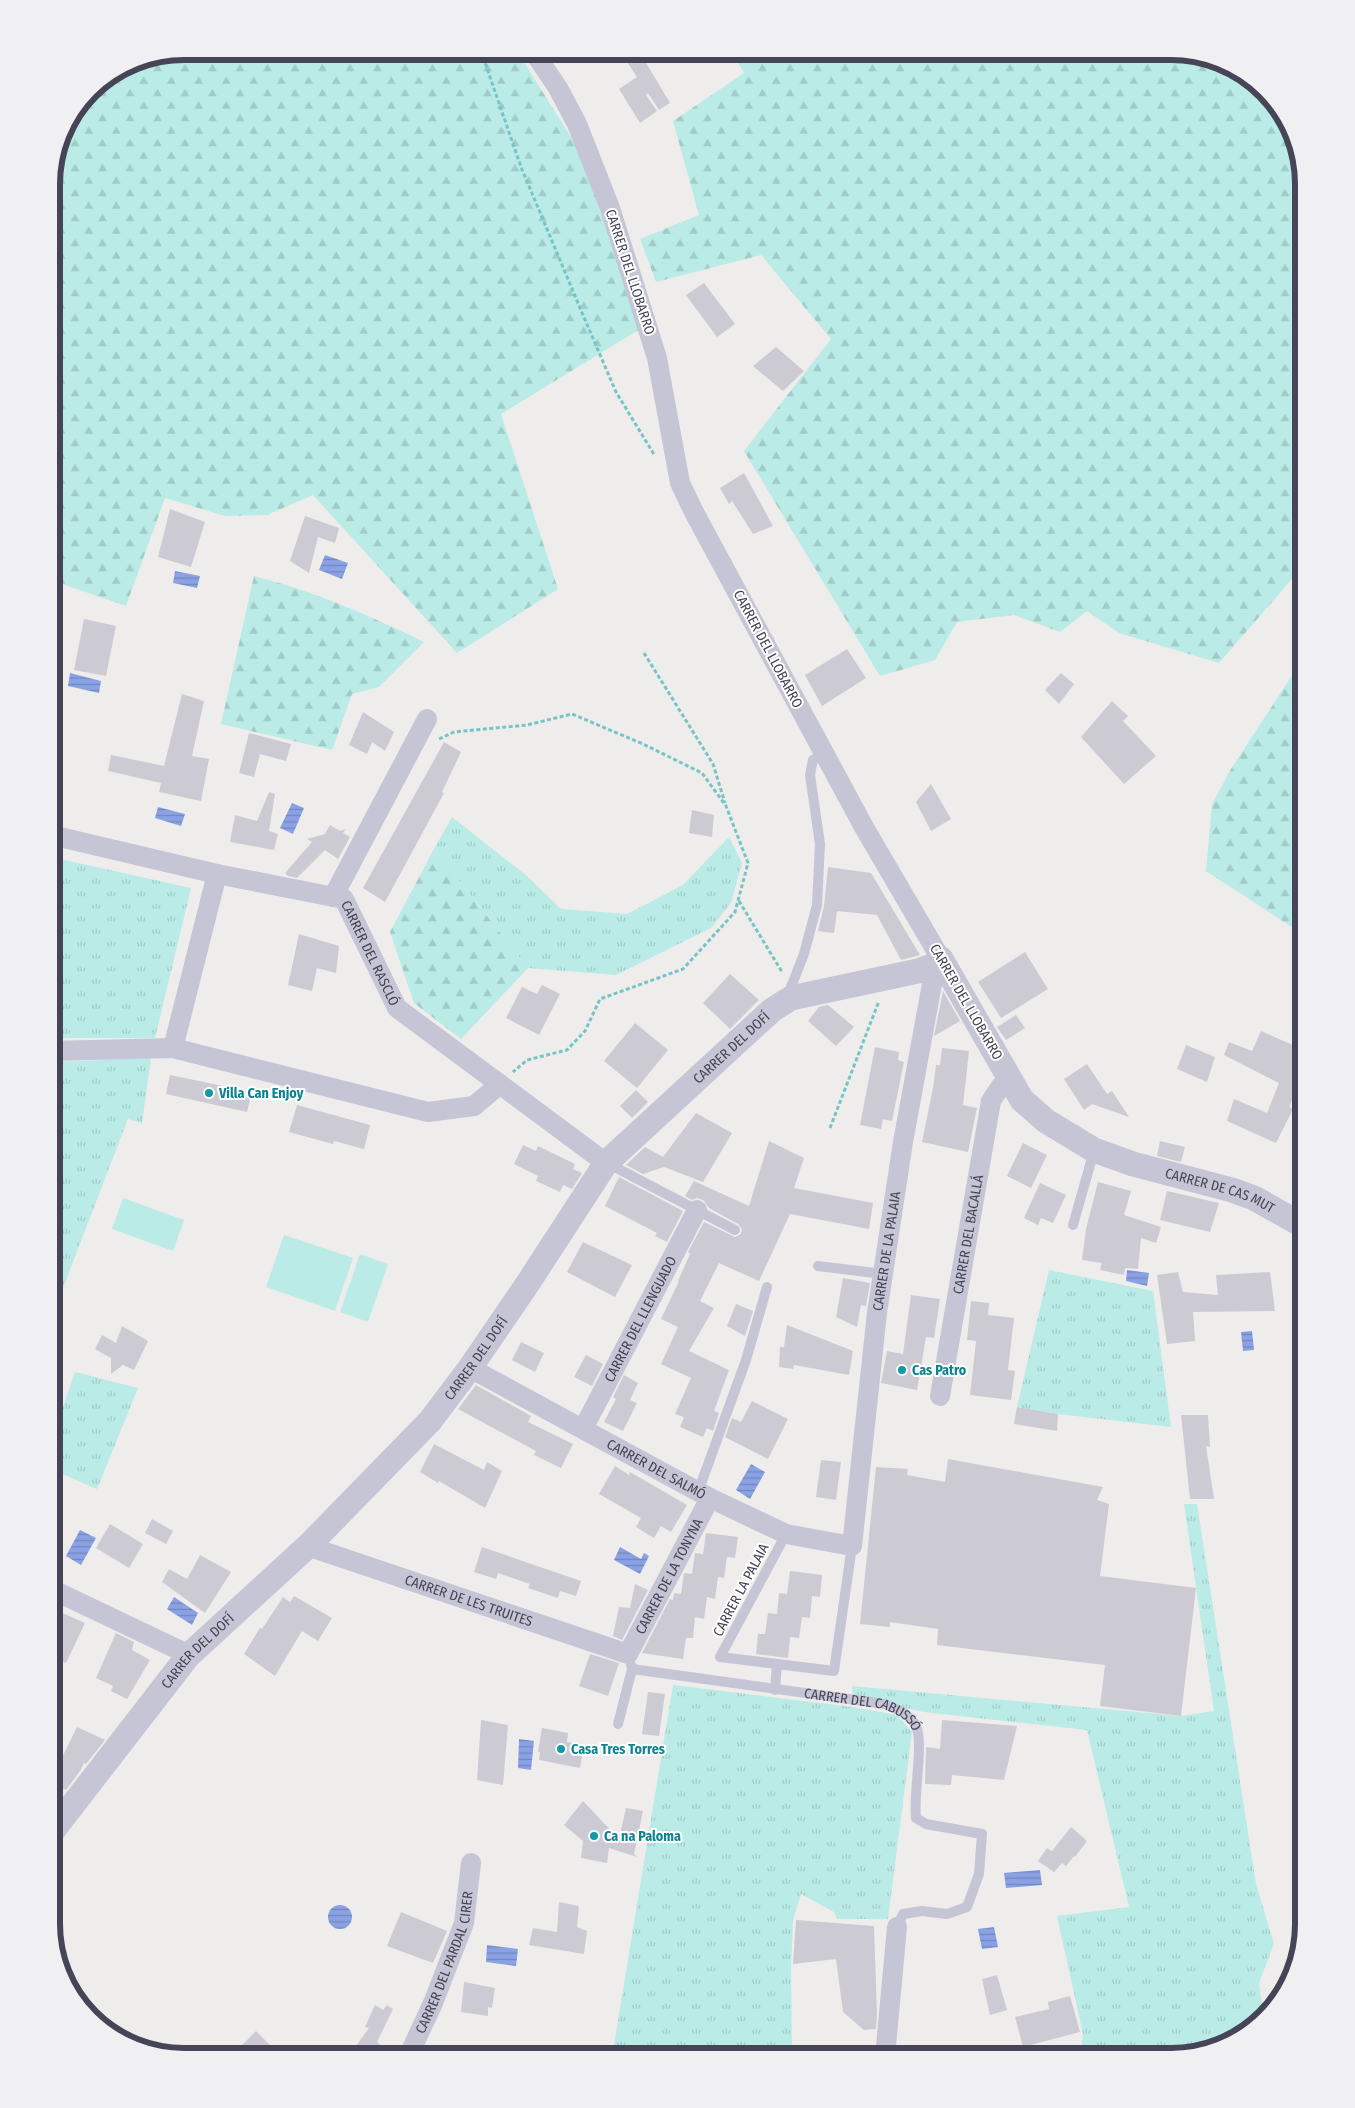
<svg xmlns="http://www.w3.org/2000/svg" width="1355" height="2108" font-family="'Fira Sans Condensed',sans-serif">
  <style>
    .grass { fill: url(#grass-tufts) }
    .forest { fill: url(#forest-firs) }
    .garden { fill: #baebe6 }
    .water { fill: url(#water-rules) }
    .building { fill: #cccbd3 }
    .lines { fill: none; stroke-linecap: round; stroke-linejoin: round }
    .path { stroke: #75c4c6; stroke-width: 3; stroke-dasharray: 4 2.5; stroke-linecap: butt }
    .service { stroke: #c5c5d5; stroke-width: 10 }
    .minor { stroke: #c5c5d5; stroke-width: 20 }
    .tertiary { stroke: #c5c5d5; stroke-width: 25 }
    .culture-dot { fill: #0f9aa8; stroke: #fff; stroke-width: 2 }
    .labels { text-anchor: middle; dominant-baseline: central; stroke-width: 4; stroke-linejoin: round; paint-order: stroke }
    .street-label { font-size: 14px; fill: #454557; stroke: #fff }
    .culture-label { font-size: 14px; font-weight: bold; fill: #0d838f; stroke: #fff; text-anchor: start }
    .rim { fill: none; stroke: #454557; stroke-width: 6 }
  </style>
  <defs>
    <pattern id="grass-tufts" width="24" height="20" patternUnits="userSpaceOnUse" patternTransform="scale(1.25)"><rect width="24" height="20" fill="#baebe6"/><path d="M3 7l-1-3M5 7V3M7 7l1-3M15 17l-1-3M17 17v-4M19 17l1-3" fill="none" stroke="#a1cbc7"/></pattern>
    <pattern id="forest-firs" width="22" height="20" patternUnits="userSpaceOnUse" patternTransform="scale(1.25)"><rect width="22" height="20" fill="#baebe6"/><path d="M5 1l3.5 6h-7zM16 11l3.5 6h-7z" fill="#a1cbc7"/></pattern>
    <pattern id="water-rules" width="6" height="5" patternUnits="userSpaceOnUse" patternTransform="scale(1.25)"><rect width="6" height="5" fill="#8aa2e5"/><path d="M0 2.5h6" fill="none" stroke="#7386bc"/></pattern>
  </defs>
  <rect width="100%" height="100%" fill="#eeedeb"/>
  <g class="grass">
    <polygon points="452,817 527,876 561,909 627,914 683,885 729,837 742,863 731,903 711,928 616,975 528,968 434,849"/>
    <polygon points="51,857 191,888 155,1038 51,1038"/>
    <polygon points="151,1058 142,1123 128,1119 51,1319 51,1062"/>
    <polygon points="1049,1270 1153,1291 1171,1427 1058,1414 1017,1407"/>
    <polygon points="75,1372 138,1388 97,1489 51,1469 51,1403 63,1407"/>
    <polygon points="1184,1504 1197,1504 1256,1884 1274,1944 1259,1983 1263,2012 1230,2043 1171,2057 1080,2057 1083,2034 1057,1916 1129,1907 1087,1730 924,1712 853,1697 852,1686 1181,1716 1214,1711"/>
    <polygon points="673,1685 853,1707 897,1715 912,1732 888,1919 837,1919 834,1912 801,1894 793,1920 791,1970 792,2057 612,2057"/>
  </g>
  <g class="forest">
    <polygon points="184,51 517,51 584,158 640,329 501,414 558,589 457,653 313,495 267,515 225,516 165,498 126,606 51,580 52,175 61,133 90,90 133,61"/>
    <polygon points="731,51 1180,52 1245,74 1290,125 1304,184 1304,565 1219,663 1119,633 1087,611 1060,632 1014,615 957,622 935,660 880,676 744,451 831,339 761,255 656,282 640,239 699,215 673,121 744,73"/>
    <path d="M254 576C313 591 369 615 424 642L379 687 352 694 332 750 221 724Z"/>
    <polygon points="1304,657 1304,935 1206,871 1212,804 1231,769"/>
    <polygon points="434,849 528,968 461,1039 414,1003 390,932"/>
  </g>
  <g class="garden">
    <polygon points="123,1198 184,1220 173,1251 112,1229"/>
    <polygon points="284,1235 353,1258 335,1311 266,1287"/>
    <polygon points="360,1254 388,1264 368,1322 340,1312"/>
  </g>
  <g class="water">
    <polygon points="325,555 348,563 342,579 319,570"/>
    <polygon points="175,571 200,576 197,588 173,583"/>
    <polygon points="70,673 101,681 99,693 68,686"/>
    <polygon points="292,803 304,808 293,834 280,828"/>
    <polygon points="158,807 185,814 181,826 155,818"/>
    <polygon points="1127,1270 1149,1273 1147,1286 1126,1281"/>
    <polygon points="1252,1331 1254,1350 1243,1351 1241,1332"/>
    <polygon points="751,1464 765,1472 750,1499 736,1490"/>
    <polygon points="80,1530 96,1538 81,1565 66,1556"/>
    <polygon points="620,1547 641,1559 644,1553 649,1556 640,1574 614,1560"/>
    <polygon points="174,1597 198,1613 192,1625 167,1609"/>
    <polygon points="519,1739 534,1741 531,1770 518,1768"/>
    <polygon points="1040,1870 1042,1885 1006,1888 1004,1873"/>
    <circle cx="340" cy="1917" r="12"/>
    <polygon points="994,1927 998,1947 982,1949 978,1929"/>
    <polygon points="487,1945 518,1949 516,1966 486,1962"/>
  </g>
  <g class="building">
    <polygon points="620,51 639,51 670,103 659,110 648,93 646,95 657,111 640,123 619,89 637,77"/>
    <polygon points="704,283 735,324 717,337 686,295"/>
    <polygon points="776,347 804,371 783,391 753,366"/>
    <polygon points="744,473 773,526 753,534 732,501 729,504 720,488"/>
    <polygon points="170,509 205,522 191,567 158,557"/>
    <polygon points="305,516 339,528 335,543 318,537 309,573 290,561"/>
    <polygon points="84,619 116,626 106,676 74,670"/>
    <polygon points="847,649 866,678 822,706 805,675"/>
    <polygon points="1061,673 1074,684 1059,704 1045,690"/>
    <polygon points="182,694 204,701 192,756 209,759 201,801 159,792 161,783 108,771 111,755 164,766"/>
    <polygon points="1112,701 1128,716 1123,721 1156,756 1124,784 1081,737"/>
    <polygon points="363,712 394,732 385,751 372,742 367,754 349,745"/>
    <polygon points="249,733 291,744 286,761 260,754 254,777 239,773"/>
    <polygon points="444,742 461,752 442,792 444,793 385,902 363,888"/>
    <polygon points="931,784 951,819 931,831 916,802"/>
    <polygon points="269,792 275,794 269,831 278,834 274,850 230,842 235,815 257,821"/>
    <polygon points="692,810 714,815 712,837 689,833"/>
    <polygon points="330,825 340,831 346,829 343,833 350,837 338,859 325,850 297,878 288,876 285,873 312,842 307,839 325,834"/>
    <polygon points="828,867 871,873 920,955 901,960 877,915 837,911 834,933 818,931 824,906"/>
    <polygon points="299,934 339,946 336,973 317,968 312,991 288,985"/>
    <polygon points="1025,952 1048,989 1001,1018 978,982"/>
    <polygon points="730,974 759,1000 730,1029 703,1003"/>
    <polygon points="542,985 560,994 539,1035 506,1018 522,987 537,994"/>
    <polygon points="943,991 960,1021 934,1036"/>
    <polygon points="828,1005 854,1027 836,1046 808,1021 819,1007"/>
    <polygon points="1016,1015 1025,1028 1006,1040 997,1027"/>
    <polygon points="635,1023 668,1050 637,1088 604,1061"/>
    <polygon points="1261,1031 1304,1050 1304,1075 1289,1107 1293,1109 1276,1143 1227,1121 1234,1099 1267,1113 1279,1083 1224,1055 1229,1042 1252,1051"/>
    <polygon points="1186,1045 1215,1057 1207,1082 1177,1069"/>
    <polygon points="875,1047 899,1052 898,1060 904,1062 892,1121 883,1119 881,1129 860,1125"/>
    <polygon points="942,1048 969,1051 963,1105 977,1108 968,1152 922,1142 933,1088 936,1065 940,1065"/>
    <polygon points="1087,1064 1107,1094 1112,1091 1129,1117 1092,1104 1084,1110 1064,1079"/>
    <polygon points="170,1075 252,1092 247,1112 166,1094"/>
    <polygon points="636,1090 648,1102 632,1118 620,1106"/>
    <polygon points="297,1105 370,1125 364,1149 334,1141 333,1144 289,1132"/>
    <polygon points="696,1113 732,1133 703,1182 664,1167 643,1174 626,1165 645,1147 663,1157"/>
    <polygon points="769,1141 804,1158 794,1188 873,1203 869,1229 790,1214 759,1281 719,1263 700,1301 714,1308 689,1351 729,1370 714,1411 719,1413 713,1431 707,1428 703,1437 680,1427 684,1417 675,1414 691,1378 661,1364 678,1327 661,1319 679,1281 678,1281 690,1254 688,1252 704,1222 735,1237 741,1234 742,1229 738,1224 709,1208 703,1200 697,1198 692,1200 685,1196 694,1181 749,1206"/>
    <polygon points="1160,1141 1185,1147 1181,1162 1157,1156"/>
    <polygon points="1023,1143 1047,1155 1031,1188 1007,1176"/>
    <polygon points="523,1145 536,1151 538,1146 575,1164 573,1169 582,1173 572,1189 563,1185 560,1192 536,1181 538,1176 514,1164"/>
    <polygon points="619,1177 683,1211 667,1242 655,1236 657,1233 605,1206"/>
    <polygon points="1098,1182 1131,1191 1124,1215 1161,1227 1156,1243 1141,1238 1138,1269 1125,1268 1124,1275 1100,1270 1102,1263 1082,1260 1086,1229"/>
    <polygon points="1040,1183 1066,1195 1053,1223 1041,1218 1038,1225 1024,1218"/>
    <polygon points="1167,1191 1219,1203 1210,1232 1160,1220"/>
    <polygon points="583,1242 632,1265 615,1297 567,1272"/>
    <polygon points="1178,1272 1183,1292 1218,1295 1216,1275 1270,1272 1275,1311 1193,1312 1195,1341 1167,1344 1157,1275"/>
    <polygon points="843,1278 870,1283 866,1306 861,1305 857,1327 836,1317"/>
    <polygon points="911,1295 940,1299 934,1338 926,1337 917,1390 881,1383 887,1351 903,1354"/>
    <polygon points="971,1301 989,1303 988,1315 1014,1318 1008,1370 1015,1371 1011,1400 970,1395 976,1341 967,1340"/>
    <polygon points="736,1304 753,1311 745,1336 727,1326"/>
    <polygon points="787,1325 853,1351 849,1375 794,1365 793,1369 779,1367 780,1347 784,1347"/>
    <polygon points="122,1326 148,1341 134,1370 123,1365 111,1374 111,1358 95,1349 102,1335 116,1343"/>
    <polygon points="521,1342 544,1353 535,1372 512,1360"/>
    <polygon points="586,1355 603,1364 592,1386 574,1377"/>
    <polygon points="624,1375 638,1383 630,1400 637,1403 623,1431 604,1422 616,1399 613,1397"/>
    <polygon points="476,1385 531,1416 528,1422 573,1444 561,1468 534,1455 536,1451 458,1409"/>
    <polygon points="752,1401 788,1419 768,1459 725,1437 732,1418 741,1422"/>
    <polygon points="1017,1407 1058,1414 1057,1431 1014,1424"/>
    <polygon points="1181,1415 1208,1415 1210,1447 1206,1446 1214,1499 1190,1499"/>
    <polygon points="434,1444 484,1470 487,1462 502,1471 485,1508 439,1481 438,1483 420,1472"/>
    <polygon points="948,1459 1103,1487 1097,1500 1109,1504 1100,1576 1196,1588 1181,1716 1100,1706 1105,1665 937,1645 938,1629 890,1622 890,1627 860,1624 876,1467 908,1469 907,1475 945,1482"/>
    <polygon points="821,1460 841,1462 836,1500 816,1497"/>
    <polygon points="615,1466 629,1475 630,1472 687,1505 671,1532 661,1526 654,1538 636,1527 641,1518 599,1494"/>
    <polygon points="152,1519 173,1531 166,1544 145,1533"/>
    <polygon points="110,1524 143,1544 129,1568 96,1548"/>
    <polygon points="706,1533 738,1537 735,1558 727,1557 724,1578 718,1577 715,1599 707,1597 704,1619 695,1617 693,1638 686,1638 683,1659 642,1653 670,1599 673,1600 674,1593 681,1594 684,1573 692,1574 695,1553 703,1554"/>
    <polygon points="482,1547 581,1581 576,1596 560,1591 558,1598 528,1588 530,1584 498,1573 496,1579 474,1572"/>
    <polygon points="200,1555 231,1572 205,1613 162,1582 169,1569 187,1579"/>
    <polygon points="790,1571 822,1575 820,1597 812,1596 810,1618 802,1617 799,1638 790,1637 788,1658 756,1654 758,1634 765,1634 768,1613 777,1614 779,1593 787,1594"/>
    <polygon points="635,1584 648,1590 622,1640 613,1636 619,1607 630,1608"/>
    <polygon points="294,1596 332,1618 318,1641 302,1631 275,1676 244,1654 260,1628 262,1629 283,1597 290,1602"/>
    <polygon points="51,1608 85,1623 66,1663 51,1656"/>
    <polygon points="116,1633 134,1642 132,1650 150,1660 127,1699 111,1691 113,1686 96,1678"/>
    <polygon points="590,1654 619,1663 608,1696 579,1686"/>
    <polygon points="648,1692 665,1694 659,1736 642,1734"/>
    <polygon points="481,1720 508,1725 503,1785 477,1780"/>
    <polygon points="942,1720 1017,1726 1004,1780 952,1775 951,1785 925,1784 926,1747 940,1749"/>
    <polygon points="77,1727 105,1740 86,1764 84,1763 80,1771 66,1790 51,1782 51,1780"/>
    <polygon points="542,1728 568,1733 567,1742 584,1745 580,1768 539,1760 540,1752 538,1752"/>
    <polygon points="583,1801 619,1839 626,1808 643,1811 634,1854 637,1857 609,1848 607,1863 581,1858 583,1841 564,1825"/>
    <polygon points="1071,1827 1087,1841 1075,1857 1074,1856 1066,1866 1062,1863 1054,1872 1038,1861 1047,1848 1052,1851"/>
    <polygon points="559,1902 579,1906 577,1927 587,1931 584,1954 529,1945 533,1928 557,1932"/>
    <polygon points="401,1912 447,1931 433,1963 387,1946"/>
    <polygon points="796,1920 874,1926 877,2014 876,2029 864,2030 843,2012 836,1959 793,1964"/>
    <polygon points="997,1975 1007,2010 990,2015 982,1979"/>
    <polygon points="464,1982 495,1988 492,2008 488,2007 488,2016 461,2012"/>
    <polygon points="1070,1996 1080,2032 1023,2047 1015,2017 1049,2009 1048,2002"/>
    <polygon points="375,2005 383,2010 387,2005 393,2009 377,2042 396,2057 360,2057 353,2050 369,2028 365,2027"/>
    <polygon points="256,2031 282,2057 255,2056 242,2045"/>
  </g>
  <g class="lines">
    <g class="path">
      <polyline points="481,51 521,167 583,315 616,392 655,456"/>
      <polyline points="644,653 713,764 725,803"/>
      <polyline points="439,739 454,732 527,725 572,714 643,744 702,773 726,806 748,863 735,912 683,969 600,999 585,1031 567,1050 527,1060 513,1072"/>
      <polyline points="739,901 782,972"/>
      <polyline points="830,1128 879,1001"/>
    </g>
    <g class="service">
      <polyline points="791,987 804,954 817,905 820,844 810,775 813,760 824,752"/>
      <polyline points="607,1163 735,1230"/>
      <polyline points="1073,1225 1094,1151"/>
      <polyline points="818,1266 883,1274"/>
      <polyline points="698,1492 746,1360 767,1287"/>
      <polyline points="786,1534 720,1657 834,1671 852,1546"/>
      <path id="s1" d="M632 1669 885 1704C896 1709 910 1714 916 1726 924 1743 913 1795 916 1818L926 1824 982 1834 979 1874 967 1907 947 1914 922 1911 903 1914 897 1927"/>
      <polyline points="775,1690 777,1664"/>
      <polyline points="618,1724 632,1669 631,1665"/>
    </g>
    <g class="minor">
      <path id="s2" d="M51 835 217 874 344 899 397 1008 606 1163"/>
      <polyline points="333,897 427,719"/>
      <polyline points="173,1048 217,874"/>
      <polyline points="51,1051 173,1048 428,1112 474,1106 500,1084"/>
      <path id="s3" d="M470 1368 710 1498 786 1534 852 1546 877 1313 903 1142 932 984 941 959 865 829 695 514 680 483 657 358 610 208 577 124 558 88 533 51"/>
      <path id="s4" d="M940 1396 991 1101 1001 1086 1010 1080"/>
      <path id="s5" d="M583 1429 697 1210"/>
      <path id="s6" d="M310 1544 316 1549 628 1654 710 1498"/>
      <polyline points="51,1589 181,1651 188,1656"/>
      <path id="s7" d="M408 2057 433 2003 464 1923 471 1863"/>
      <polyline points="885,2057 897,1927"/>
    </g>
    <path class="tertiary" id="s8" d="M51 1833 188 1656 310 1544 430 1421 470 1368 528 1283 606 1163 772 1010 791 998 918 971 932 966 941 959 1022 1100 1046 1121 1094 1150 1133 1164 1232 1190 1254 1198 1304 1226"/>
  </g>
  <g class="culture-dot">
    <circle cx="209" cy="1093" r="5"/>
    <circle cx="902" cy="1370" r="5"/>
    <circle cx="561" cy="1749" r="5"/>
    <circle cx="594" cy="1836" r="5"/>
  </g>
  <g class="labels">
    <g class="street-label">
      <text transform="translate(630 272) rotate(72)">CARRER DEL LLOBARRO</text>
      <text transform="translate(768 649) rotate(62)">CARRER DEL LLOBARRO</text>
      <text stroke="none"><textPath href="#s2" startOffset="360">CARRER DEL RASCLÓ</textPath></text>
      <text transform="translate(966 1002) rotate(60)">CARRER DEL LLOBARRO</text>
      <text stroke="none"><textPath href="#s8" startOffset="1044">CARRER DEL DOFÍ</textPath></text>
      <text stroke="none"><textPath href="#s8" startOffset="1661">CARRER DE CAS MUT</textPath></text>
      <text stroke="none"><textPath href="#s4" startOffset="164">CARRER DEL BACALLÁ</textPath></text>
      <text stroke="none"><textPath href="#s3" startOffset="721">CARRER DE LA PALAIA</textPath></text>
      <text stroke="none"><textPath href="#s5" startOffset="124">CARRER DEL LLENGUADO</textPath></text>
      <text stroke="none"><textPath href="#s8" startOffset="639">CARRER DEL DOFÍ</textPath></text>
      <text stroke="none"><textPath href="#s3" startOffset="212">CARRER DEL SALMÓ</textPath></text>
      <text stroke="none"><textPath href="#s6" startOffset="425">CARRER DE LA TONYNA</textPath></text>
      <text transform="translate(741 1590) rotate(-62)">CARRER LA PALAIA</text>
      <text stroke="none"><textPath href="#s6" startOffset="169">CARRER DE LES TRUITES</textPath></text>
      <text stroke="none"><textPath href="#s8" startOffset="234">CARRER DEL DOFÍ</textPath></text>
      <text stroke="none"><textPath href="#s1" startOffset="236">CARRER DEL CABUSSÓ</textPath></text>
      <text stroke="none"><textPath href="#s7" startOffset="102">CARRER DEL PARDAL CIRER</textPath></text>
    </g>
    <g class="culture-label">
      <text x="219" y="1093">Villa Can Enjoy</text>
      <text x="912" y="1370">Cas Patro</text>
      <text x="571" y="1749">Casa Tres Torres</text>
      <text x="604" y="1836">Ca na Paloma</text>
    </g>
  </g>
  <path d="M0 0H1355V2108H0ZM184 60H1171A124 124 0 0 1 1295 184V1924A124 124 0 0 1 1171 2048H184A124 124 0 0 1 60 1924V184A124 124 0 0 1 184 60Z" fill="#f0f0f2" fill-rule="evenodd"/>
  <path class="rim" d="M184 60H1171A124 124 0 0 1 1295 184V1924A124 124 0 0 1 1171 2048H184A124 124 0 0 1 60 1924V184A124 124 0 0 1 184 60Z"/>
</svg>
